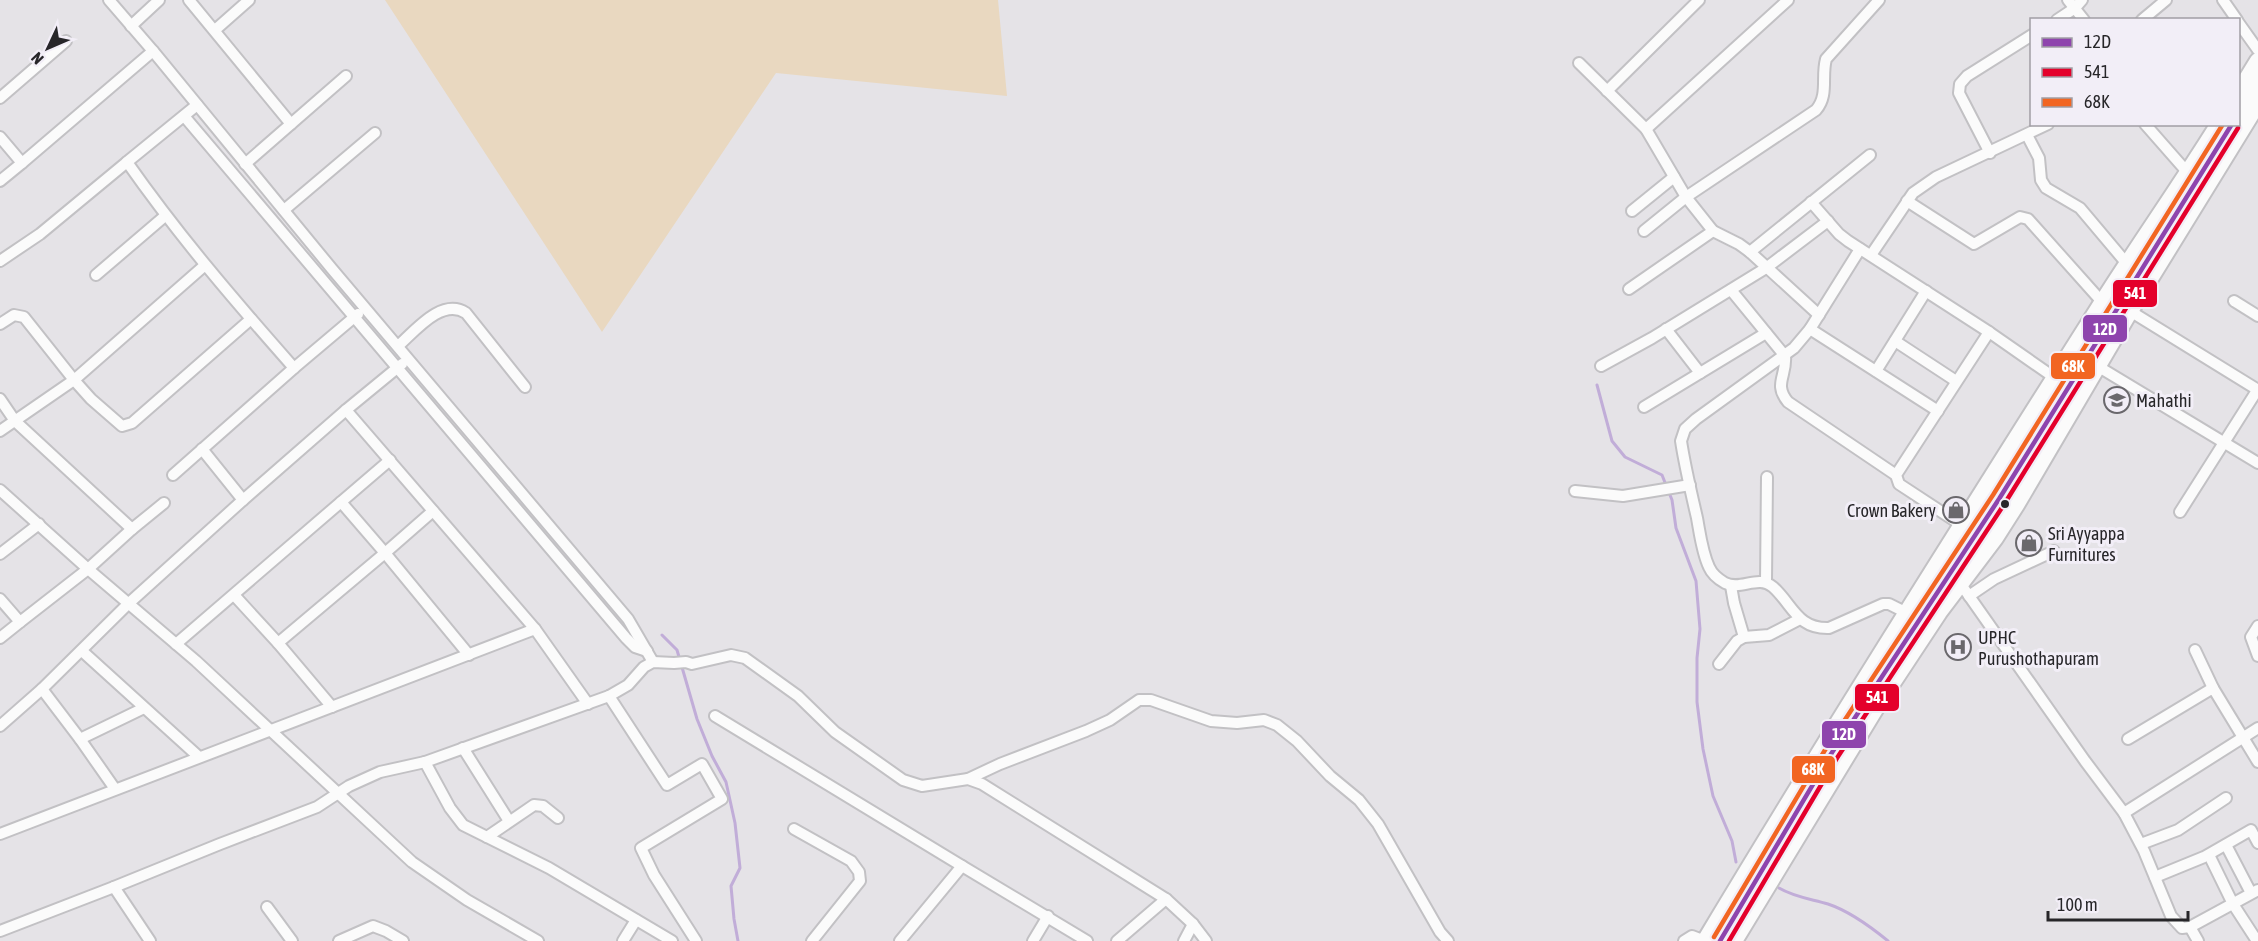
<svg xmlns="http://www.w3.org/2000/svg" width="2258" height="941" font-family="'Asap Condensed',sans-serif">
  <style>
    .green { fill: #e9d8c0 }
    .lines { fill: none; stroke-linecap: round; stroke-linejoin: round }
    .stream { stroke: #c1add8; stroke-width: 3 }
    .street-casing { stroke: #c2c1c4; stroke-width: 14 }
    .primary-casing { stroke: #c2c1c4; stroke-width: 20 }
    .street { stroke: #fbfbfb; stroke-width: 10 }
    .primary { stroke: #fbfbfb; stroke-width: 16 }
    .bus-1-casing { stroke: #f2eef7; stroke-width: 9 }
    .bus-2-casing { stroke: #f2eef7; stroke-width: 9 }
    .bus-3-casing { stroke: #f2eef7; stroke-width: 9 }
    .bus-1 { stroke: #8e44ad; stroke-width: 4.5 }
    .bus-2 { stroke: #e4002b; stroke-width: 4.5 }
    .bus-3 { stroke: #f26522; stroke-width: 4.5 }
    .bus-dot { fill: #272629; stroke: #f2eef7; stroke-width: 2 }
    .labels { text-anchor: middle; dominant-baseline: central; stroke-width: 6; stroke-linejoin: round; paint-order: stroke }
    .poi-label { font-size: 18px; fill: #272629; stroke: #f2eef7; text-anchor: start }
    .line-badge { stroke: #f2eef7; stroke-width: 2 }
    .badge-label { font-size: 16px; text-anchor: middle; font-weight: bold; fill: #fff }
  </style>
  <rect width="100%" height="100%" fill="#e5e3e7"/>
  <polygon class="green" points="385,0 998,0 1007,96 776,73 602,332"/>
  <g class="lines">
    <g class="stream">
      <polyline points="1597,385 1612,441 1625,457 1662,475 1672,500 1676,528 1696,581 1700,629 1697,658 1697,702 1703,749 1713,796 1732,841 1736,862"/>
      <polyline points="662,635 677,650 697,719 712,756 726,782 735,823 740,868 731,886 734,919 738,941"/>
      <path d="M1779 888C1794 897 1811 899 1828 904 1849 911 1871 927 1888 941"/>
    </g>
    <defs>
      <g id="street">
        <polyline points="109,0 153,51"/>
        <polyline points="189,0 291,124"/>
        <polyline points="2068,0 2084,20"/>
        <polyline points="2223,0 2237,20"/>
        <polyline points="2057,20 2075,8 2082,0"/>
        <polyline points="2142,20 2166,0"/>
        <polyline points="2238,22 2258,50"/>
        <polyline points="131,26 159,0"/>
        <polyline points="215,30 249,0"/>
        <polyline points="1579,63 1646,129 1686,197 1713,231 1739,244 1750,252 1819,315"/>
        <polyline points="1607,91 1699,0"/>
        <polyline points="0,98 66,41"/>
        <path d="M197 105 127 162C179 236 234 300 294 368"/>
        <polyline points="184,116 626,638 635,647 647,651"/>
        <polyline points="2145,124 2188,173"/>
        <polyline points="1646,129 1788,0"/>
        <polyline points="2027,135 2039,158 2041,180 2046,188 2080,208 2128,265"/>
        <polyline points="0,137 22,163 153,51 332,269 628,619 653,662"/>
        <polyline points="1990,153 1959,93 1960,84 1967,76 2032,35"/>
        <polyline points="245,164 346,76"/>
        <polyline points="0,181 22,163"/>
        <polyline points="1907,201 1974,244 2020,217 2028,219 2103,303"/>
        <polyline points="1811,202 1839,234 1848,241 1989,332 2055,378"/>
        <polyline points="284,210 375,133"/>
        <polyline points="1632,211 1674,177"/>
        <path d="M1644 231 1686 197 1816 110C1829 95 1821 77 1826 59L1879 0"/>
        <path d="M1860 249 1810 329 1794 348 1696 419 1685 429 1681 441C1685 467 1691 492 1697 518 1700 534 1702 552 1709 567 1712 574 1718 579 1725 583 1741 591 1758 574 1773 587 1793 605 1797 629 1829 628L1883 604H1889L1907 613"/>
        <polyline points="1750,252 1870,155"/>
        <polyline points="1871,255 1913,193 1936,177 2048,124"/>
        <polyline points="0,261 40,234 127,162"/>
        <polyline points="96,275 165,216"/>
        <polyline points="1629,289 1713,231"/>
        <path d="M1731 290 1785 356C1787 376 1773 384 1788 402L1896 475"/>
        <polyline points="2234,301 2258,316"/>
        <polyline points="2130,311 2258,390"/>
        <polyline points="0,324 14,315 24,317 74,380 91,399 122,426 132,423 251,319"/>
        <polyline points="1666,329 1700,373"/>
        <polyline points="1810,329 1938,411"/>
        <polyline points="1895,341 1956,381"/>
        <path d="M398 346C415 331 442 297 466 313L525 387"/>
        <polyline points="402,364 346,410 535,629 588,704"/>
        <polyline points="2094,364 2258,463"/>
        <polyline points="1601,366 1652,338 1766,268 1828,221"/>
        <polyline points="1876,371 1926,291"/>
        <polyline points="0,399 15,421 132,529"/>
        <polyline points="1644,407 1766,333"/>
        <polyline points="0,431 74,380 204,266"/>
        <polyline points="202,449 243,500"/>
        <polyline points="173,475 294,368 358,314"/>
        <polyline points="0,490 88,569 196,661 412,862 467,900 538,941"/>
        <polyline points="1575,491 1623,496 1690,485"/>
        <polyline points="433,511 385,553 469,655"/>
        <polyline points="2180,512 2258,389"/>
        <polyline points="1963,526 1899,484 1896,475 1989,332"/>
        <polyline points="0,554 39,524"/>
        <polyline points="1766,582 1767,477"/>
        <polyline points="1960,583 2085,761 2124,813 2144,851 2171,916 2182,928 2190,927 2258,890"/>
        <polyline points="1731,586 1734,603 1744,637"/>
        <polyline points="234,595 278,643 332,707"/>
        <polyline points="1969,596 1994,579 2054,551"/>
        <polyline points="0,599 20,622 0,638"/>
        <polyline points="20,622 88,569 132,529 164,503"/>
        <polyline points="2258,626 2251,637 2258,656"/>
        <polyline points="278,643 385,553 341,502 390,460"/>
        <polyline points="176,644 341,502"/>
        <polyline points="2195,650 2213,688"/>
        <polyline points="82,651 199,757"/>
        <polyline points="1719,664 1737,641 1744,637 1769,635 1800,619"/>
        <polyline points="42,689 80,739 144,708"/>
        <polyline points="609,696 667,785 702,764 722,799 641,848 654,875 696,941"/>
        <polyline points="715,716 962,866"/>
        <polyline points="0,726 42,689 128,604 243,500 346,410"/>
        <polyline points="80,739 115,789"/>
        <polyline points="2128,739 2213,688 2258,762"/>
        <polyline points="463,748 509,821"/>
        <polyline points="425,762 450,808 463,825 549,868 672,941"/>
        <polyline points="968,779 1000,764 1086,731 1110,720 1139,700 1151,700 1211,721 1237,723 1264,720 1277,725 1297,741 1330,776 1359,800 1378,824 1440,932 1448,941"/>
        <polyline points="2124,813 2258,728"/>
        <polyline points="794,829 851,861 859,872 860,881 812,941"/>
        <polyline points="0,834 535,629"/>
        <polyline points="487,837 534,805 543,806 558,818"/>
        <polyline points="2141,844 2178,830 2226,798"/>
        <polyline points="2226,845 2251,893"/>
        <polyline points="2209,855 2233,904 2257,941"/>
        <polyline points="2155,877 2204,857 2251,830 2258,843"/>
        <polyline points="1166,899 1193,924 1206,941"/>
        <polyline points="267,907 292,941"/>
        <polyline points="2190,927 2198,941"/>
        <polyline points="0,931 114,887"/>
        <polyline points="150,941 114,887 220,844 317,807 349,786 380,772 425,762 609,696 628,685 644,667 653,662 674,663 686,662 692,664 731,655 745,658 798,696 835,732 903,780 922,786 968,779 982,784 1166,899 1117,941"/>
        <polyline points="339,941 373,926 386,931 403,941"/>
        <polyline points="623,941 636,920"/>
        <polyline points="900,941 962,866 1087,941"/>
        <polyline points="1033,941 1048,916"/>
        <polyline points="1184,941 1193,924"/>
        <polyline points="1684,941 1692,936 1705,941"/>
      </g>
      <g id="primary">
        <polyline points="2239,92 2258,61"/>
        <polyline points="2240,112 2258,82"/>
        <path d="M1705 941C1834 726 1968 515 2102 303 2140 243 2181 185 2219 124"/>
        <polyline points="1720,941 1831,754 1986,520 2118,309"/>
        <polyline points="1734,941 1875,709 1939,612 1995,538 2016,505 2130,311 2258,103"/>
      </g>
    </defs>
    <use href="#street" class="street-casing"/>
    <use href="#primary" class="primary-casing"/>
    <use href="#street" class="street"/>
    <use href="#primary" class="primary"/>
    <defs>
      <polyline id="bus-1" points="1720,941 1831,754 1999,499 2232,124"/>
      <polyline id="bus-2" points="1729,941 1837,758 2005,503 2238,128"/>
      <polyline id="bus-3" points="1714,937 1825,750 1993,495 2223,124"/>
    </defs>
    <use href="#bus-1" class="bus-1-casing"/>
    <use href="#bus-2" class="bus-2-casing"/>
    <use href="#bus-3" class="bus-3-casing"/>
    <use href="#bus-1" class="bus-1"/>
    <use href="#bus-2" class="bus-2"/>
    <use href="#bus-3" class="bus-3"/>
  </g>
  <defs>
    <symbol id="school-ring" viewBox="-11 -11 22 22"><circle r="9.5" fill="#f2eef7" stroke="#6a686c" stroke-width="1.5"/><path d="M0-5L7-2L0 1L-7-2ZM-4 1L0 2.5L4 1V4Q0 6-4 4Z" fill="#6a686c"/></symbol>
    <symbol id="shop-ring" viewBox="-11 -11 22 22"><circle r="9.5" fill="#f2eef7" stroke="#6a686c" stroke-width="1.5"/><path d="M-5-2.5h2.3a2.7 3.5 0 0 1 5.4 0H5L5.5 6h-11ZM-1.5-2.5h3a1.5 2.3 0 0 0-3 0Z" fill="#6a686c"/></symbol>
    <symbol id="hospital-ring" viewBox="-11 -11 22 22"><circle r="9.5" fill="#f2eef7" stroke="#6a686c" stroke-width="1.5"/><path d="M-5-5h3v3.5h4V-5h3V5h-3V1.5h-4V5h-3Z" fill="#6a686c"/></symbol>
  </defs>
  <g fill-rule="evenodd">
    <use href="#school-ring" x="2102" y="385" width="30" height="30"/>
    <use href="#shop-ring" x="1941" y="495" width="30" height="30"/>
    <use href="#shop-ring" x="2014" y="528" width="30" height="30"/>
    <use href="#hospital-ring" x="1943" y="632" width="30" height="30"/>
  </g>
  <circle class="bus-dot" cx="2005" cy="504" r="5"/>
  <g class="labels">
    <g class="poi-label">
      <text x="2136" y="400">Mahathi</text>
      <text x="1936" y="510" text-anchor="end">Crown Bakery</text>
      <text x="2048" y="533">Sri Ayyappa<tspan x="2048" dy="21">Furnitures</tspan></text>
      <text x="1978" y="637">UPHC<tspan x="1978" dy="21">Purushothapuram</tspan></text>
    </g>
  </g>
  <g class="line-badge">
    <rect x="2112" y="279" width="46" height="29" rx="6" fill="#e4002b"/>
    <rect x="2082" y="314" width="46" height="29" rx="6" fill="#8e44ad"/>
    <rect x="2050" y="352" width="46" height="28" rx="6" fill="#f26522"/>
    <rect x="1854" y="683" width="46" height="29" rx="6" fill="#e4002b"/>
    <rect x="1821" y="720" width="46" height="29" rx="6" fill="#8e44ad"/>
    <rect x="1791" y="755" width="45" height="29" rx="6" fill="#f26522"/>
  </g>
  <g class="badge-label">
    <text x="2135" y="299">541</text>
    <text x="2105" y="335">12D</text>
    <text x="2073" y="372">68K</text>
    <text x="1877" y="703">541</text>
    <text x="1844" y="740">12D</text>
    <text x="1813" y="775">68K</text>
  </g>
  <rect x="2030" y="18" width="210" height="108" fill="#f2eef7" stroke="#a19ea5" stroke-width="1.5"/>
  <rect x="2042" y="38" width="30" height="9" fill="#8e44ad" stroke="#a19ea5" stroke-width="1.5"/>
  <text x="2084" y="48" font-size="18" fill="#272629">12D</text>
  <rect x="2042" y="68" width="30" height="9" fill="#e4002b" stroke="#a19ea5" stroke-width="1.5"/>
  <text x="2084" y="78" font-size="18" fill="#272629">541</text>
  <rect x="2042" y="98" width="30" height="9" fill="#f26522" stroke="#a19ea5" stroke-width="1.5"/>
  <text x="2084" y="108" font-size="18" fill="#272629">68K</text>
  <g transform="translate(48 48) rotate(226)" stroke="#f2eef7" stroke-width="4.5" paint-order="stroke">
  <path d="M0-4.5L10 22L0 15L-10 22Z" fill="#272629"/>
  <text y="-9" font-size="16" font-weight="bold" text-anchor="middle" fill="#272629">N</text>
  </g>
  <path d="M2048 911v9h140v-9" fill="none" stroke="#272629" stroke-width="3"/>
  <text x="2057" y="911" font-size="18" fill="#272629" stroke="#f2eef7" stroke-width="4.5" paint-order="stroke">100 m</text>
</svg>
